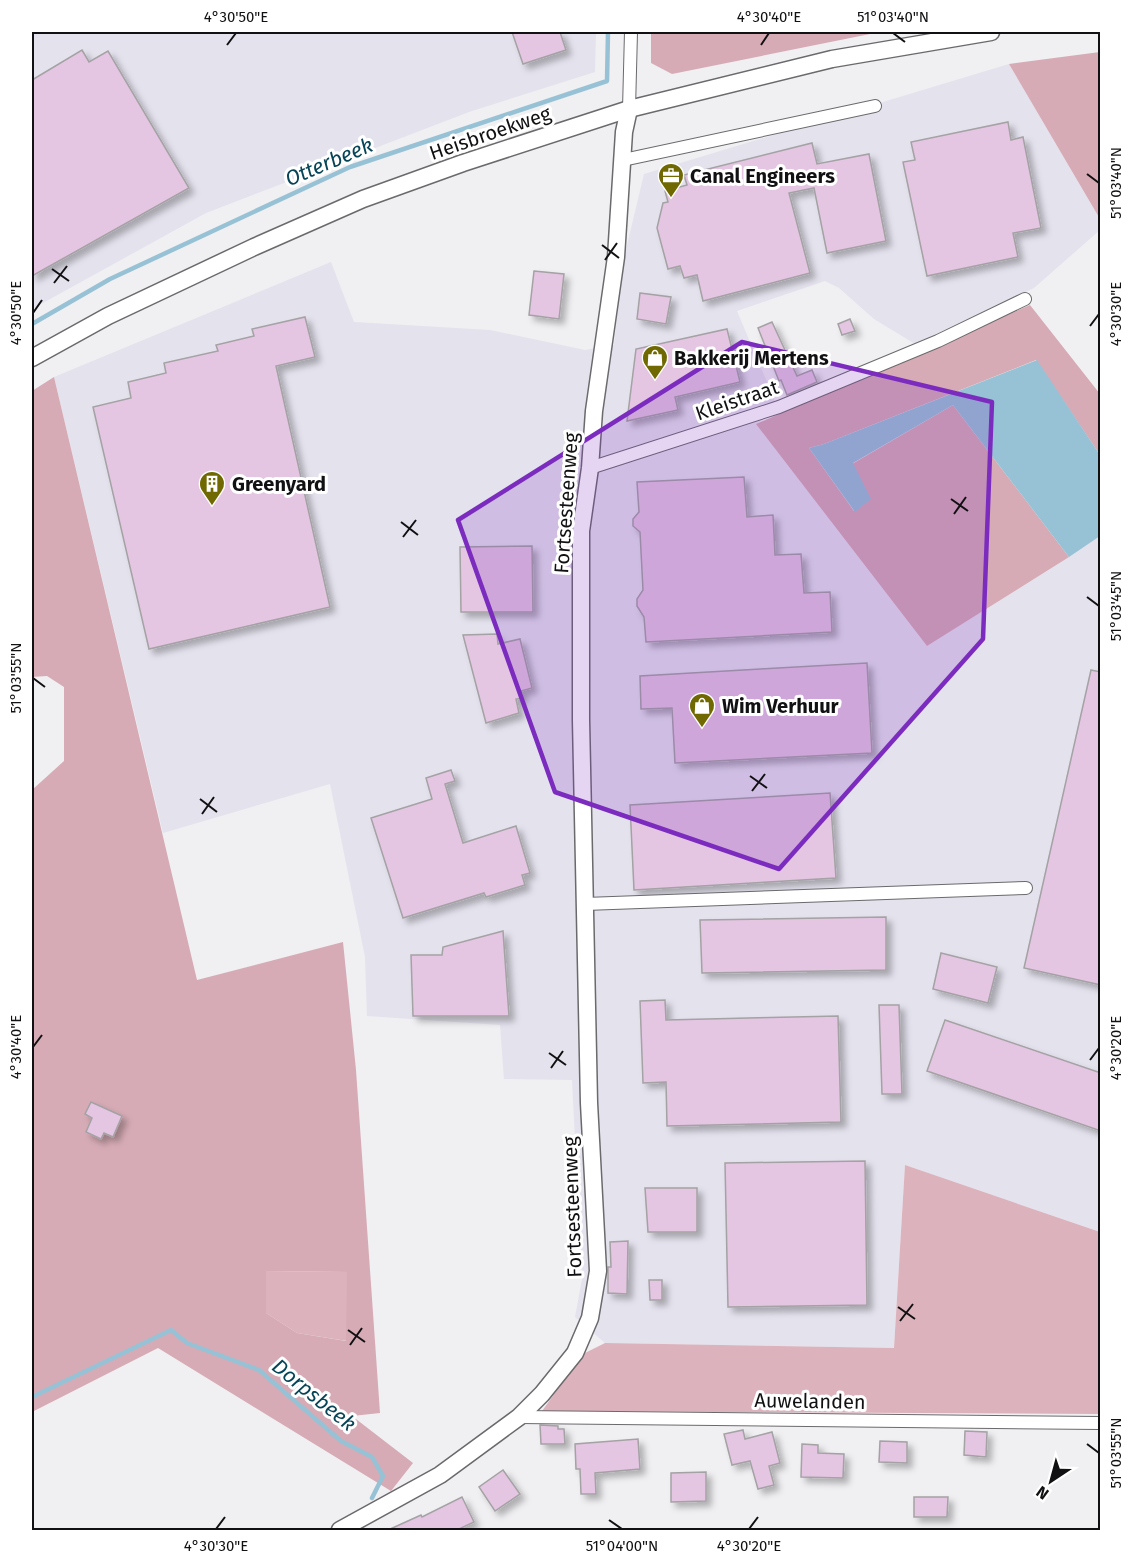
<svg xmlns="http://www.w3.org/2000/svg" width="1132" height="1562" font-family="'Fira Sans',sans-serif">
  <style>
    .built { fill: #e4e2ed }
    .green { fill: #dcb2bc }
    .forest { fill: #d6abb5; fill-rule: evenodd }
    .water { fill: #97c2d5 }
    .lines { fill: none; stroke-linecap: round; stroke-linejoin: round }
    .stream { stroke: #97c2d5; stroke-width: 4.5 }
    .building { fill: #e4c5e2; stroke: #a4a2a4; stroke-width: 1.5; filter: url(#shadow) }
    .street-casing { stroke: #6a696c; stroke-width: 14 }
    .secondary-casing { stroke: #6a696c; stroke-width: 19 }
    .street { stroke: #fff; stroke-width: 12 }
    .secondary { stroke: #fff; stroke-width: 16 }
    .marked { fill: #7b2cbf; fill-opacity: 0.2; stroke: #7b2cbf; stroke-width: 4.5; stroke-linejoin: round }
    .ticks { fill: none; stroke: #111012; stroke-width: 2 }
    .labels { text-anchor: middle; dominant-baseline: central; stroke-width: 6; stroke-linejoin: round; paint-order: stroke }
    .street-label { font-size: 20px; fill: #111012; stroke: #fff }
    .poi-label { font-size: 20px; font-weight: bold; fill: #111012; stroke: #fff; text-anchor: start }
    .water-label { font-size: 21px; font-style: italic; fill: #064457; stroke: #fff }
    .neatline { fill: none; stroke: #111012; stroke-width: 2 }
    .ticks-label { font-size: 15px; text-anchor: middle; fill: #111012 }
  </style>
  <defs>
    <filter id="shadow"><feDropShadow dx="5" dy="5" stdDeviation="3" flood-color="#0004"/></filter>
  </defs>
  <rect width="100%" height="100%" fill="#f0eff2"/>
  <g class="built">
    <polygon points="32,32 596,32 595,72 469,112 206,213 32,309"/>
    <polygon points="1009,64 1100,219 1100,230 1034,288 915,344 874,319 839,288 825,281 737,311 775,401 757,425 927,646 1100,536 1100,1232 905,1165 894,1348 605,1343 575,1317 582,1279 572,1080 504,1079 500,1025 367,1016 365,957 330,784 163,833 54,377 331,262 354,322 490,330 585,350 614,345 623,262 644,174"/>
  </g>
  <g class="green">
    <polygon points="905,1165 1100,1232 1100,1414 542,1411 583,1354 605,1343 894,1348"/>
    <polygon points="266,1271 347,1272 347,1341 297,1333 266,1313"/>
  </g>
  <g class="forest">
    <polygon points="651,32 880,32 672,74 651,63"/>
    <polygon points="1100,52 1100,219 1009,64"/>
    <polygon points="1030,305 1100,394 1100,455 1036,360 824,444 809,448 854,511 852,464 953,405 1069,557 927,646 756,424"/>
    <path d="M54 377 197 980 343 942 356 1070 380 1413 352 1416 413 1463 391 1491 158 1348 32 1412V790L64 761V687L47 676 32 677V391ZM266 1271 347 1272 346 1341 297 1333 266 1313Z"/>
  </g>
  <polygon class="water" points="1037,360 1100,455 1100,536 1069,557 953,405 853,463 871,499 855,512 809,448 824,444"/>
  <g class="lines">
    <g class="stream">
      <polyline points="32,324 110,279 350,167 607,81 608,32"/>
      <polyline points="32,1397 171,1330 187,1343 259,1370 341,1441 372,1457 383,1476 372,1498"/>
    </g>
  </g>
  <g class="building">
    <polygon points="512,32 560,32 566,50 523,64"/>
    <polygon points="82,50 89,62 108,51 189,188 32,276 32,80"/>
    <polygon points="1008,122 1011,140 1023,137 1041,228 1013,233 1018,257 927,276 903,162 915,160 911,142"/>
    <polygon points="812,143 817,164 869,154 886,241 827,253 814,188 789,193 810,273 703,301 697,275 684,278 680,266 668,269 657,228 663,203 668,202 665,191 687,185 684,175"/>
    <polygon points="534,271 564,274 559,319 529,315"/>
    <polygon points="640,293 671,297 666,324 637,319"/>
    <polygon points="305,317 315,357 276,366 330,607 149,649 93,407 131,398 128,382 166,373 164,363 218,351 216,345 254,336 252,329"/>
    <polygon points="850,319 855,331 842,335 838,324"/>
    <polygon points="772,322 797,376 812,370 817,382 787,395 781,380 779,381 758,328"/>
    <polygon points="727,329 740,382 675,397 678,410 627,421 636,349"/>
    <polygon points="744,477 747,517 773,515 775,555 801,554 804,593 830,592 832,632 646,642 644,617 637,606 637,599 643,590 640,532 633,526 633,519 639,512 637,482"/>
    <polygon points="532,546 533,612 461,612 460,547"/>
    <polygon points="497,634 498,644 520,639 532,688 521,691 522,698 516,699 519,713 486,723 463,635"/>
    <polygon points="867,663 872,753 675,763 672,708 641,709 640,676"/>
    <polygon points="1091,670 1101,672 1101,985 1024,968"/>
    <polygon points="451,770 455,781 445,784 463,843 516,826 530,873 522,875 525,885 486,897 484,893 403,918 371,818 432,799 426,778"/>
    <polygon points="830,793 836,878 634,890 630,805"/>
    <polygon points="886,917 886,970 702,973 700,920"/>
    <polygon points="503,931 509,1016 413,1016 411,955 442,955 443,947"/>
    <polygon points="941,953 997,967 988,1003 933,989"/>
    <polygon points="665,1000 666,1020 838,1016 841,1122 667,1126 666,1082 643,1083 640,1001"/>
    <polygon points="879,1005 899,1005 902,1094 882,1094"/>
    <polygon points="945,1020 1101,1073 1101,1131 927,1071"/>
    <polygon points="91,1102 122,1116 113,1137 104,1133 101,1139 86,1132 92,1118 85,1114"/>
    <polygon points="865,1161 867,1305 728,1307 725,1163"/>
    <polygon points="645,1188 697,1188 697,1232 648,1232"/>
    <polygon points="628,1241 627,1294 608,1293 608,1267 611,1267 610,1242"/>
    <polygon points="649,1280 662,1280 662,1300 650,1300"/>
    <polygon points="540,1425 558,1426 558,1429 564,1429 565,1444 541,1444"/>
    <polygon points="743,1430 745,1439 772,1432 780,1463 769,1466 774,1485 758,1489 750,1461 732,1465 724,1434"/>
    <polygon points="965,1431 987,1432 986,1457 964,1455"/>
    <polygon points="638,1439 640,1469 595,1473 596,1494 581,1494 580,1469 576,1469 575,1444"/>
    <polygon points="880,1441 907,1442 907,1463 879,1462"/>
    <polygon points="802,1444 818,1445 818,1453 844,1454 843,1478 801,1477"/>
    <polygon points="503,1470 520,1494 495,1511 479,1487"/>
    <polygon points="706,1472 706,1501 671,1502 671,1473"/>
    <polygon points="462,1497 474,1522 457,1530 388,1530 421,1515 422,1517"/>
    <polygon points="914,1497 948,1497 947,1517 914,1517"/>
  </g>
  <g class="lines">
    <defs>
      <g id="street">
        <polyline points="629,109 631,32"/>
        <polyline points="623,160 875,106"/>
        <polyline points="590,468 779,407 938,341 1025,299"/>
        <polyline points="585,904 1026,888"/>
        <polyline points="519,1417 1100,1423"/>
      </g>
      <g id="secondary">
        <polyline points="32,358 108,316 254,247 363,199 463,163 629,109 832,59 991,32"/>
        <polyline points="340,1530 440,1475 519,1417 542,1394 575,1353 590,1318 598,1271 589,1103 581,720 581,531 590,468 594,411 616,257 624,132 629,109"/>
      </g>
    </defs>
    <use href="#street" class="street-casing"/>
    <use href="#secondary" class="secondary-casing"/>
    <use href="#street" class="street"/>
    <use href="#secondary" class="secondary"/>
  </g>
  <path class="marked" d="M742 342 992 402 983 639 779 869 555 792 458 520Z"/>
  <path class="ticks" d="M893 33 905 42M227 45 236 33M761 45 769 33M1087 174 1099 183M602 245 619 258M605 260 617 243M52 269 69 281M54 283 67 266M33 313 42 300M1090 326 1099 314M951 499 968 511M954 514 966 497M401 522 418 535M403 537 416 520M1087 597 1099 606M33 678 45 687M750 776 767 788M752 791 765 774M200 799 217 812M202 814 214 797M33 1047 42 1035M549 1053 566 1065M1090 1060 1099 1048M551 1068 563 1051M898 1307 915 1319M900 1321 913 1304M348 1330 365 1342M350 1345 362 1328M1087 1444 1099 1453M609 1520 622 1529M216 1529 225 1517M749 1529 758 1517"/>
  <defs>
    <symbol id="office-pin" viewBox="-11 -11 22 30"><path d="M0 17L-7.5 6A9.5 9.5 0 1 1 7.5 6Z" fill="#706800" stroke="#fff"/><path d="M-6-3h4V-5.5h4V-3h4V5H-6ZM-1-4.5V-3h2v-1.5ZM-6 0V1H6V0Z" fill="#fff"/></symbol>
    <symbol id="shop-pin" viewBox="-11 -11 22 30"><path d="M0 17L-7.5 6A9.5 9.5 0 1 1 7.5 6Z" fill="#706800" stroke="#fff"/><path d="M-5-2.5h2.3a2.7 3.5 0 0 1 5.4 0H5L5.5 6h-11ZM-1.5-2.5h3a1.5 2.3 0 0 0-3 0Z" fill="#fff"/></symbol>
    <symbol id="building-pin" viewBox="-11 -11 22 30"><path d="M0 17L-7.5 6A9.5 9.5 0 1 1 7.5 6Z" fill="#706800" stroke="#fff"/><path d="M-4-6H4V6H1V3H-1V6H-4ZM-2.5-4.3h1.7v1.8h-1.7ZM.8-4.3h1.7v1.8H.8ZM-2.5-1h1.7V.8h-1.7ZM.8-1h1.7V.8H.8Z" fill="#fff"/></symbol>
  </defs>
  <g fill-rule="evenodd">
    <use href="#office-pin" x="656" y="161" width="30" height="40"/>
    <use href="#shop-pin" x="640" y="343" width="30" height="40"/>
    <use href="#building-pin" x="197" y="469" width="30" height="40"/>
    <use href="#shop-pin" x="687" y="691" width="30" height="40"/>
  </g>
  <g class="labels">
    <g class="street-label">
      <text transform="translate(490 133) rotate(-19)">Heisbroekweg</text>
      <text transform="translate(737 400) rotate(-19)">Kleistraat</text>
      <text transform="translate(566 503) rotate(-86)">Fortsesteenweg</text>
      <text transform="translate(572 1207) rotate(-92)">Fortsesteenweg</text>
      <text transform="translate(810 1401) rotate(1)">Auwelanden</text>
    </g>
    <g class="poi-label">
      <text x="690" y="176">Canal Engineers</text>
      <text x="674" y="358">Bakkerij Mertens</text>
      <text x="232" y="484">Greenyard</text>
      <text x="722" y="706">Wim Verhuur</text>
    </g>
    <g class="water-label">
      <text transform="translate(329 162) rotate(-23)">Otterbeek</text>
      <text transform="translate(314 1395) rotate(39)">Dorpsbeek</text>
    </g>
  </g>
  <rect width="1132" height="1562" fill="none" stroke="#ffffff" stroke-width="66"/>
  <g transform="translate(1051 1481) rotate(216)" stroke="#ffffff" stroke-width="4.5" paint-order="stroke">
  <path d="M0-4.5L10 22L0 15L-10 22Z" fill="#111012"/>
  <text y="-9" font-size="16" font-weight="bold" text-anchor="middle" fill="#111012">N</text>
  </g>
  <rect x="33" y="33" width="1066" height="1496" class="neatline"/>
  <g class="ticks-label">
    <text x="236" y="22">4°30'50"E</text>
    <text x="769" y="22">4°30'40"E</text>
    <text x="893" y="22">51°03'40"N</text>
    <text transform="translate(1116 183) rotate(-90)" y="5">51°03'40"N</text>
    <text transform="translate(16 313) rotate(-90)" y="5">4°30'50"E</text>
    <text transform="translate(1116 314) rotate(-90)" y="5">4°30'30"E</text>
    <text transform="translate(1116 606) rotate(-90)" y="5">51°03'45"N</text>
    <text transform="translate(16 678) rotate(-90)" y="5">51°03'55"N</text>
    <text transform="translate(16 1047) rotate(-90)" y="5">4°30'40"E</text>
    <text transform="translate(1116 1048) rotate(-90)" y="5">4°30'20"E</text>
    <text transform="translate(1116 1453) rotate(-90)" y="5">51°03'55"N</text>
    <text x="216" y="1551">4°30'30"E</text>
    <text x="622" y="1551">51°04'00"N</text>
    <text x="749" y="1551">4°30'20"E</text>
  </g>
</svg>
